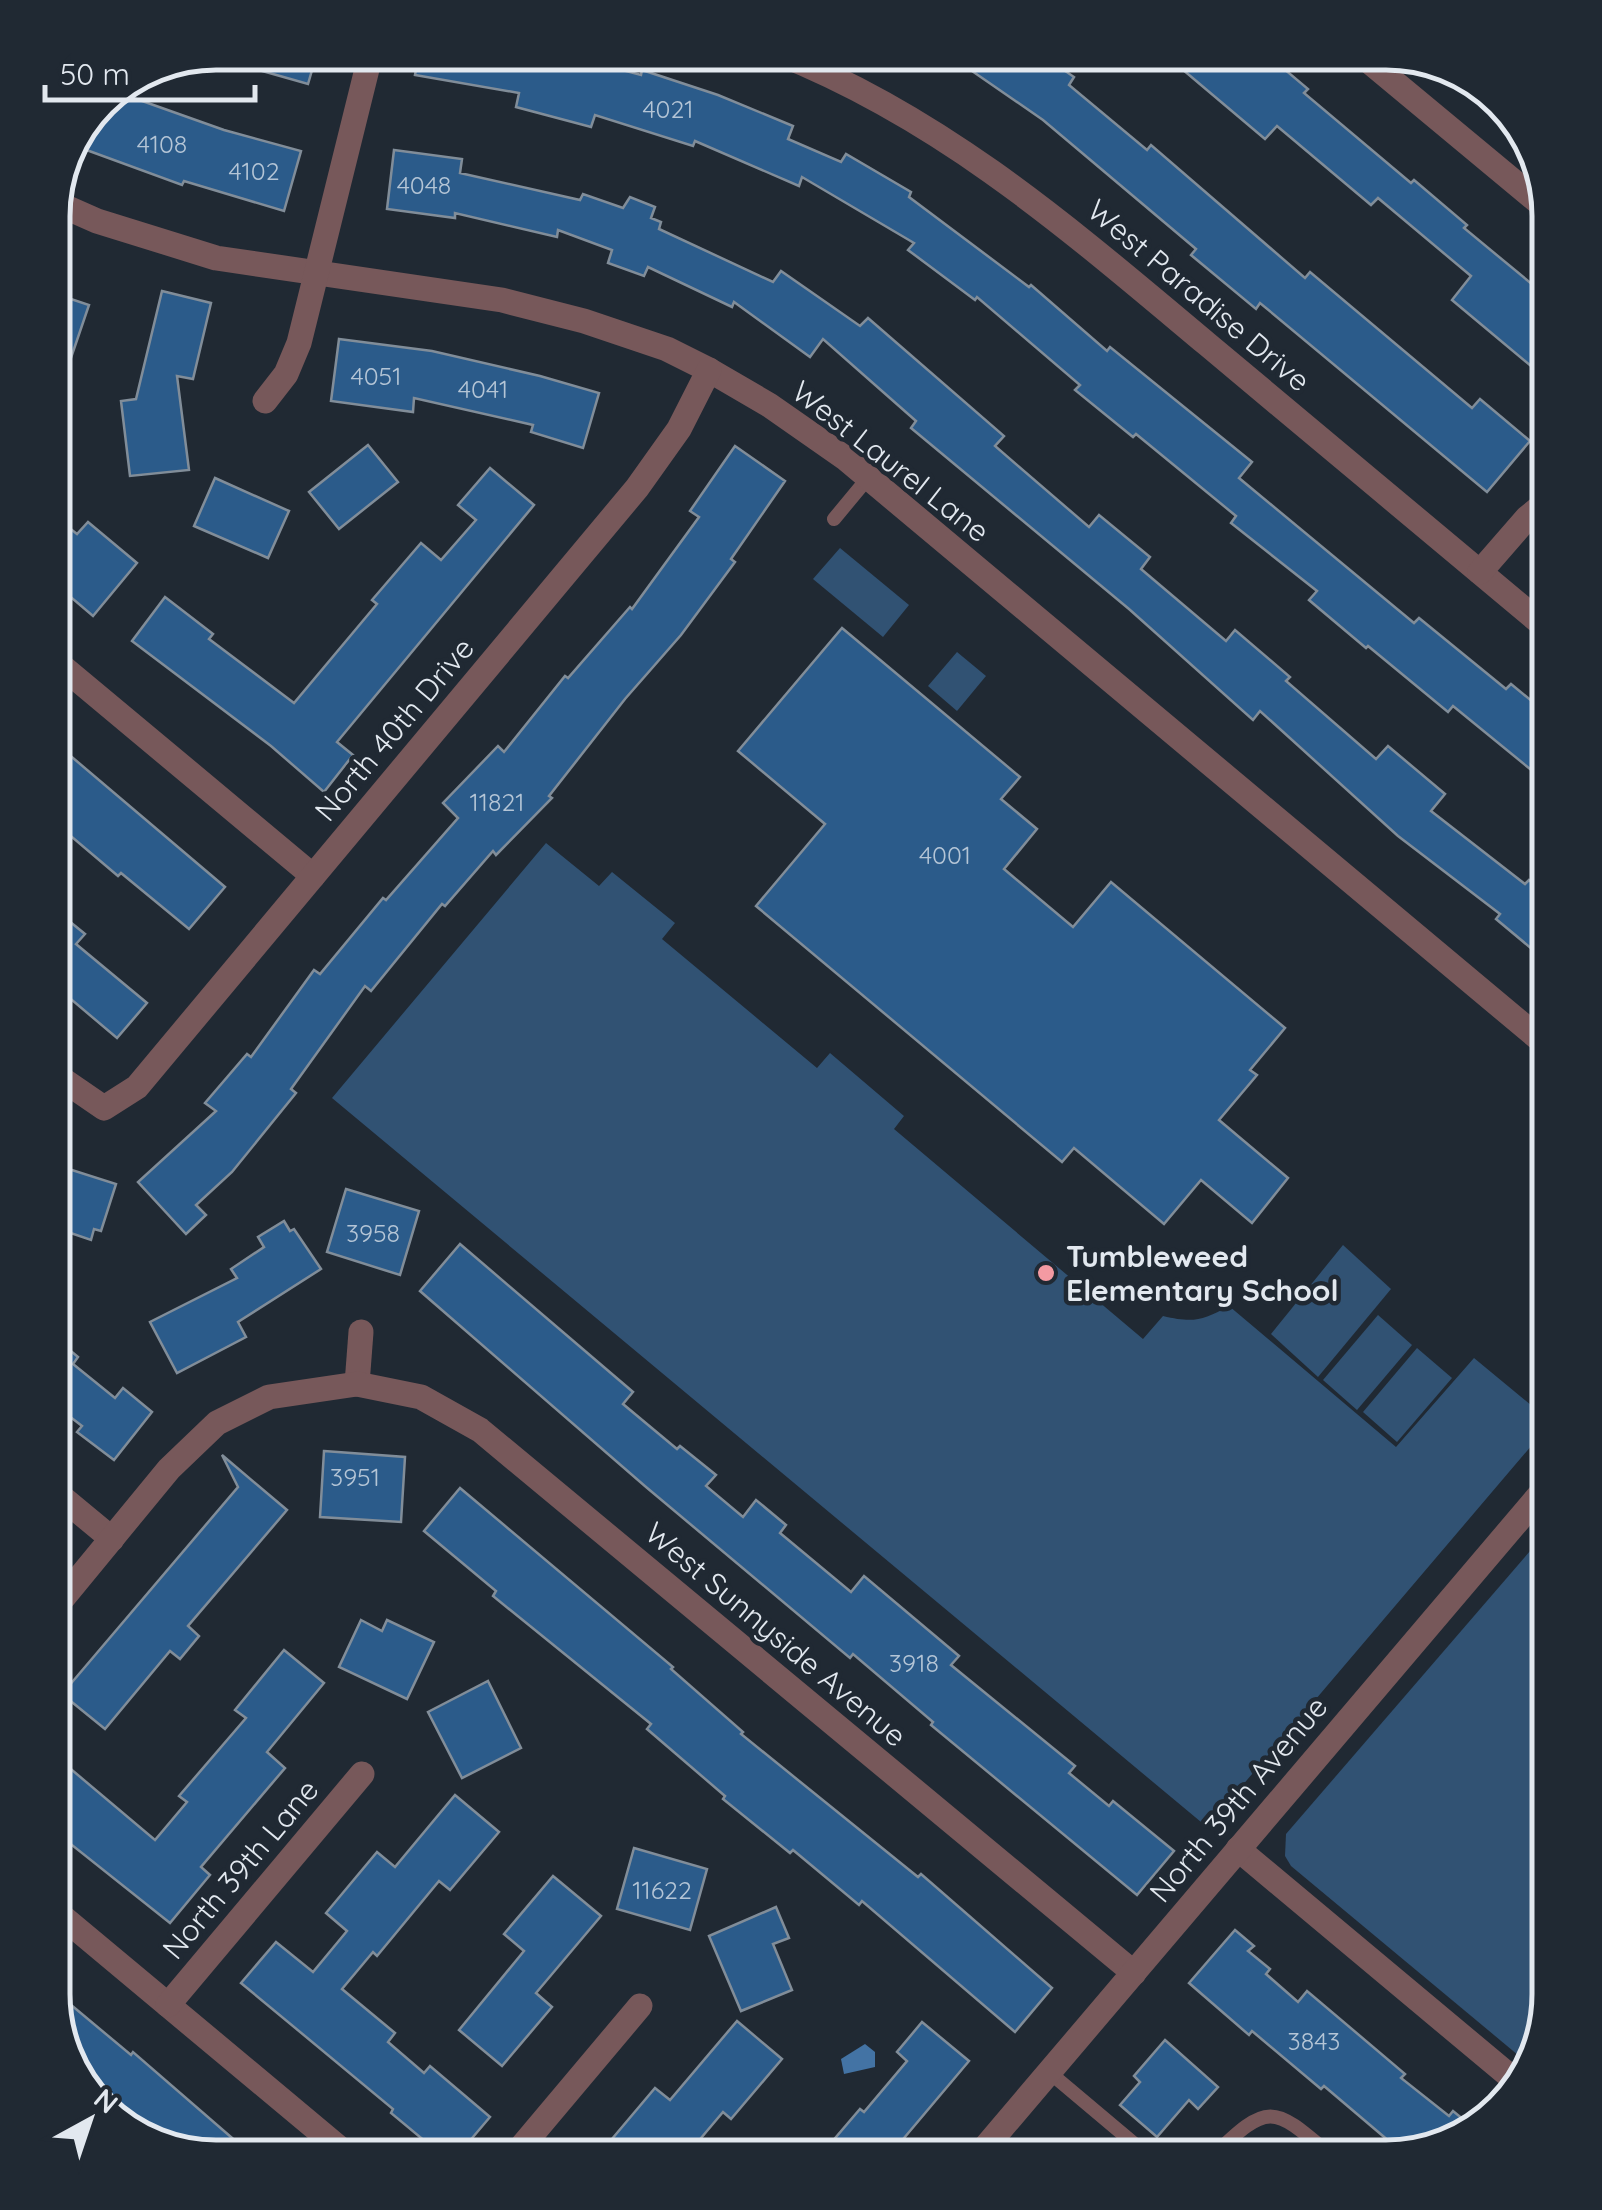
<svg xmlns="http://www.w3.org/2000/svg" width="1602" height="2210" font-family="Quicksand,sans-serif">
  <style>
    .green { fill: #315273 }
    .water { fill: #4373a4 }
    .building { fill: #2b5b8a; stroke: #818d99; stroke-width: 2.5 }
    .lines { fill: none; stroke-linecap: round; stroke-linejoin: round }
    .service { stroke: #77585a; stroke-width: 14 }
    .minor { stroke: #77585a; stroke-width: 25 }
    .tertiary { stroke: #77585a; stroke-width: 25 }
    .poi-dot { fill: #f49aa2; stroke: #202933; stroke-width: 4 }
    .labels { text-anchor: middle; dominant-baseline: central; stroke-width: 9; stroke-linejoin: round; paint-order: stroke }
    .number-label { font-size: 25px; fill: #b4c5d6 }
    .street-label { font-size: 30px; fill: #e2e8ef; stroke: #202933 }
    .poi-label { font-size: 30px; font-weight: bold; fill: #e2e8ef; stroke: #202933; text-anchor: start }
    .rim { fill: none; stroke: #e2e8ef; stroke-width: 5 }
  </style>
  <rect width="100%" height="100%" fill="#202933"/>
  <g class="green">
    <polygon points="840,548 909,605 883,637 813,579"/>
    <polygon points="957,652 986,676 957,711 928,686"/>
    <path d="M546 843 599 886 612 872 675 923 662 939 817 1068 830 1053 904 1116 894 1129 1143 1339 1163 1316C1193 1323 1202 1321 1229 1306L1396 1447 1474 1358 1549 1420V1425L1207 1827 332 1098Z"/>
    <polygon points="1343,1245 1391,1289 1318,1377 1271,1334"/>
    <polygon points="1378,1315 1412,1345 1357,1410 1323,1380"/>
    <polygon points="1417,1348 1452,1378 1397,1442 1363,1412"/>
    <polygon points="1549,1529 1549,1994 1530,2065 1291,1866 1285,1856 1286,1834"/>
  </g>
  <polygon class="water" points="865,2044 875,2052 875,2067 844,2074 841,2059"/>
  <g class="building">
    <polygon points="221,52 257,52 317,53 308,84 220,59"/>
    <polygon points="419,53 558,53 641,75 642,70 718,95 793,126 788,139 841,162 846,154 911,192 909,197 1029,287 1031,285 1107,351 1110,347 1252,462 1239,478 1414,623 1419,618 1506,689 1511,684 1550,716 1550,755 1535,773 1453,706 1448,712 1368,646 1366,648 1309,600 1317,591 1231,523 1236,516 1136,434 1133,437 1075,390 1080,385 977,297 975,300 908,250 914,243 802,177 799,186 695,141 693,146 595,115 591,127 516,107 519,93 415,75"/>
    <polygon points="946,53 1039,53 1074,77 1069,85 1147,150 1151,145 1305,278 1310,272 1472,408 1480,399 1530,441 1487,492 1260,303 1256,309 1191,255 1196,249 1043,120"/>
    <polygon points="1163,53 1265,53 1308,89 1304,93 1411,183 1414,180 1467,225 1464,228 1550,299 1550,382 1452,300 1471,276 1378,198 1371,205 1277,126 1265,139"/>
    <polygon points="114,91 224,130 301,151 284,211 184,181 182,185 81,148 108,94"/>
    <polygon points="394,150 462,159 460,173 580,200 583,194 623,208 630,197 655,207 651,218 661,222 659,229 773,282 781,271 860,326 868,318 1004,436 995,446 1089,527 1099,515 1150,557 1141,569 1226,641 1235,630 1290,677 1286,681 1376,759 1388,746 1445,794 1431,811 1525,884 1529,880 1550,897 1550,964 1496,919 1500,914 1398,836 1260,711 1253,720 1129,609 911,428 916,421 823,339 810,357 734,302 732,307 648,267 644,276 608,263 612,250 558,230 557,237 455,213 455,218 387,209"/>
    <polygon points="162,291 211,303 193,379 177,376 189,470 130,476 121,401 136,399"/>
    <polygon points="53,293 89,305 57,399 53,399"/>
    <polygon points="339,339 432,351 540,376 599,393 583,448 531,432 533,425 414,398 413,412 331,401"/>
    <polygon points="368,445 398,482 339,529 309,492"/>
    <polygon points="735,446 785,481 731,559 735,562 681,635 625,699 549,796 552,798 496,855 493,851 445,906 442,904 371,991 365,986 291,1089 296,1093 232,1172 196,1205 206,1215 186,1234 138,1182 216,1111 205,1103 247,1054 251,1057 314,970 320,974 383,898 386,900 458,818 443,803 498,746 504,752 565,676 568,678 630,607 632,609 699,517 690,511"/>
    <polygon points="490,468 534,505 337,742 353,755 324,792 271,746 132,641 165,597 213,634 209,639 294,703 377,604 372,600 421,543 441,560 476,520 458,505"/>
    <polygon points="215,478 289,511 268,558 194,526"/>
    <polygon points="53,515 77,534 88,522 137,563 93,616 53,582"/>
    <polygon points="842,628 1020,777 1001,799 1037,829 1004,869 1073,927 1111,882 1285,1028 1250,1070 1257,1075 1219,1120 1288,1178 1252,1223 1201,1180 1164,1224 1074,1148 1062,1162 756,906 825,824 738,751"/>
    <polygon points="53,741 225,887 189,929 121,873 118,876 53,821"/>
    <polygon points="53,908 85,934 76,944 147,1003 117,1038 53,984"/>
    <polygon points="53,1164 116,1184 101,1231 94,1229 91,1240 53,1227"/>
    <polygon points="346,1189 419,1211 400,1275 327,1252"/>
    <polygon points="284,1221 290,1231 294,1229 321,1269 238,1322 246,1337 177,1373 150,1322 237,1278 231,1269 264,1247 258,1237"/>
    <polygon points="460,1244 633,1392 623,1404 677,1449 680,1446 716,1475 706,1486 743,1517 756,1500 786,1525 780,1533 851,1592 864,1576 959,1656 951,1665 1075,1766 1069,1773 1109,1806 1113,1801 1174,1851 1137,1895 931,1725 933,1722 853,1654 850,1658 646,1487 420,1291"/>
    <polygon points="53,1336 78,1357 73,1364 115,1398 123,1388 152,1412 114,1460 77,1432 82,1426 60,1409 53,1409"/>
    <polygon points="324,1451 405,1457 401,1522 320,1517"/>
    <polygon points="222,1455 287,1510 188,1626 199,1636 180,1659 170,1651 105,1729 62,1694 238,1487"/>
    <polygon points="460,1488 673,1667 671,1669 743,1732 741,1734 918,1877 921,1874 1052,1988 1015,2032 862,1901 859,1905 793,1850 790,1853 723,1799 725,1796 647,1729 651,1724 493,1596 496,1591 424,1531"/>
    <polygon points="361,1620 382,1631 387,1620 434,1642 407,1699 339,1667"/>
    <polygon points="284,1650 324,1683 267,1752 285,1768 201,1867 210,1875 170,1923 53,1830 53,1754 155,1840 187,1802 179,1796 246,1718 235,1710"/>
    <polygon points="488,1681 521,1748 462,1778 428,1712"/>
    <polygon points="455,1795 499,1832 450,1890 439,1881 377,1956 373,1952 342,1989 395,2033 388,2042 424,2073 430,2066 490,2117 456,2157 444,2157 391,2113 393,2109 241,1983 276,1942 313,1972 347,1931 326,1913 377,1852 395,1867"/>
    <polygon points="634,1848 707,1869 690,1930 617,1909"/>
    <polygon points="553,1876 601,1916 536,1993 552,2007 502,2066 459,2030 524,1951 504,1934"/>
    <polygon points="776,1907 789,1938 773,1944 792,1990 741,2011 709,1936"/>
    <polygon points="1235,1930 1254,1946 1248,1951 1270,1969 1266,1974 1298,2002 1307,1991 1405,2074 1401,2078 1449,2116 1453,2111 1475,2129 1468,2135 1403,2153 1324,2086 1321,2089 1252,2031 1249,2035 1189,1983"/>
    <polygon points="52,1989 131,2055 133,2052 254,2157 206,2157 141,2138 75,2076"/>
    <polygon points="737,2021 782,2059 731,2119 723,2112 685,2157 620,2157 606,2146 655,2088 670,2100"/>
    <polygon points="922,2022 969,2061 888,2157 819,2157 860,2109 864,2112 907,2061 897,2052"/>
    <polygon points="1165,2040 1218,2087 1198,2109 1189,2100 1157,2137 1120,2105 1140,2082 1134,2076"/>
  </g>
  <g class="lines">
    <g class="service">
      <polyline points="834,519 868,478"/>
      <polyline points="1049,2072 1150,2157"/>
      <path d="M1212 2157C1270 2100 1273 2106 1333 2157"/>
    </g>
    <g class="minor">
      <path d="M778 53C944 119 1072 231 1207 344 1321 439 1435 535 1549 630"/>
      <polyline points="1359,53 1548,210"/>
      <polyline points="54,202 97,221 216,258 502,300 584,321 667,349 709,370 769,405 845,458 1549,1047"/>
      <polyline points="265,401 286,374 299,343 371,53"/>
      <polyline points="1480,572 1527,518 1549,500"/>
      <polyline points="53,659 313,876"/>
      <polyline points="53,1073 104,1108 137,1087 637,488 679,429 709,370"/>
      <polyline points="357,1384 361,1332"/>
      <polyline points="53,1490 112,1539"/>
      <polyline points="53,1610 169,1469 217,1423 269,1397 357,1384 421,1397 480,1430 1134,1973"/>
      <polyline points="1238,1849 1519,2084"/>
      <polyline points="53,1909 350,2157"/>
      <polyline points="168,2005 362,1774"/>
      <polyline points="513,2157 640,2006"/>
    </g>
    <polyline class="tertiary" points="977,2157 1549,1484"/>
  </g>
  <circle class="poi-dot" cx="1046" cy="1273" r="10"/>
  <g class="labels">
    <g class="number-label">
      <text x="668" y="108">4021</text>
      <text x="162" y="143">4108</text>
      <text x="254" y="170">4102</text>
      <text x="424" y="184">4048</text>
      <text x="376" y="375">4051</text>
      <text x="483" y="388">4041</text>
      <text x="497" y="801">11821</text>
      <text x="945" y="854">4001</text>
      <text x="373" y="1232">3958</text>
      <text x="355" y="1476">3951</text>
      <text x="914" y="1662">3918</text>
      <text x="662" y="1889">11622</text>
      <text x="1314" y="2040">3843</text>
    </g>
    <g class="street-label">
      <text transform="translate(1199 295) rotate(40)">West Paradise Drive</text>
      <text transform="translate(891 461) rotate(38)">West Laurel Lane</text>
      <text transform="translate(394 729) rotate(-50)">North 40th Drive</text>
      <text transform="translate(776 1634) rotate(40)">West Sunnyside Avenue</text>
      <text transform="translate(1238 1799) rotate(-50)">North 39th Avenue</text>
      <text transform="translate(240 1869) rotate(-50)">North 39th Lane</text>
    </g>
    <g class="poi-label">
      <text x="1066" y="1256">Tumbleweed<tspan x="1066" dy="34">Elementary School</tspan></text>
    </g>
  </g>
  <path d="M0 0H1602V2210H0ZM216 70H1386A146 146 0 0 1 1532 216V1994A146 146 0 0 1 1386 2140H216A146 146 0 0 1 70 1994V216A146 146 0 0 1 216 70Z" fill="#202933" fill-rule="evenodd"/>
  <path class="rim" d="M216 70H1386A146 146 0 0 1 1532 216V1994A146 146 0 0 1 1386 2140H216A146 146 0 0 1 70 1994V216A146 146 0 0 1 216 70Z"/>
  <g transform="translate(90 2120) rotate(40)" stroke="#202933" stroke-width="8" paint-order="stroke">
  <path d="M0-8L18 38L0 25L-18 38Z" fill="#e2e8ef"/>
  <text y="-15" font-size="28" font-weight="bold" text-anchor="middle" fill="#e2e8ef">N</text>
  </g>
  <path d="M45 85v15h210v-15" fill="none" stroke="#e2e8ef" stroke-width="5"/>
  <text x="60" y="85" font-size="30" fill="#e2e8ef" stroke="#202933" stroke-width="8" paint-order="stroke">50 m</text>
</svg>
